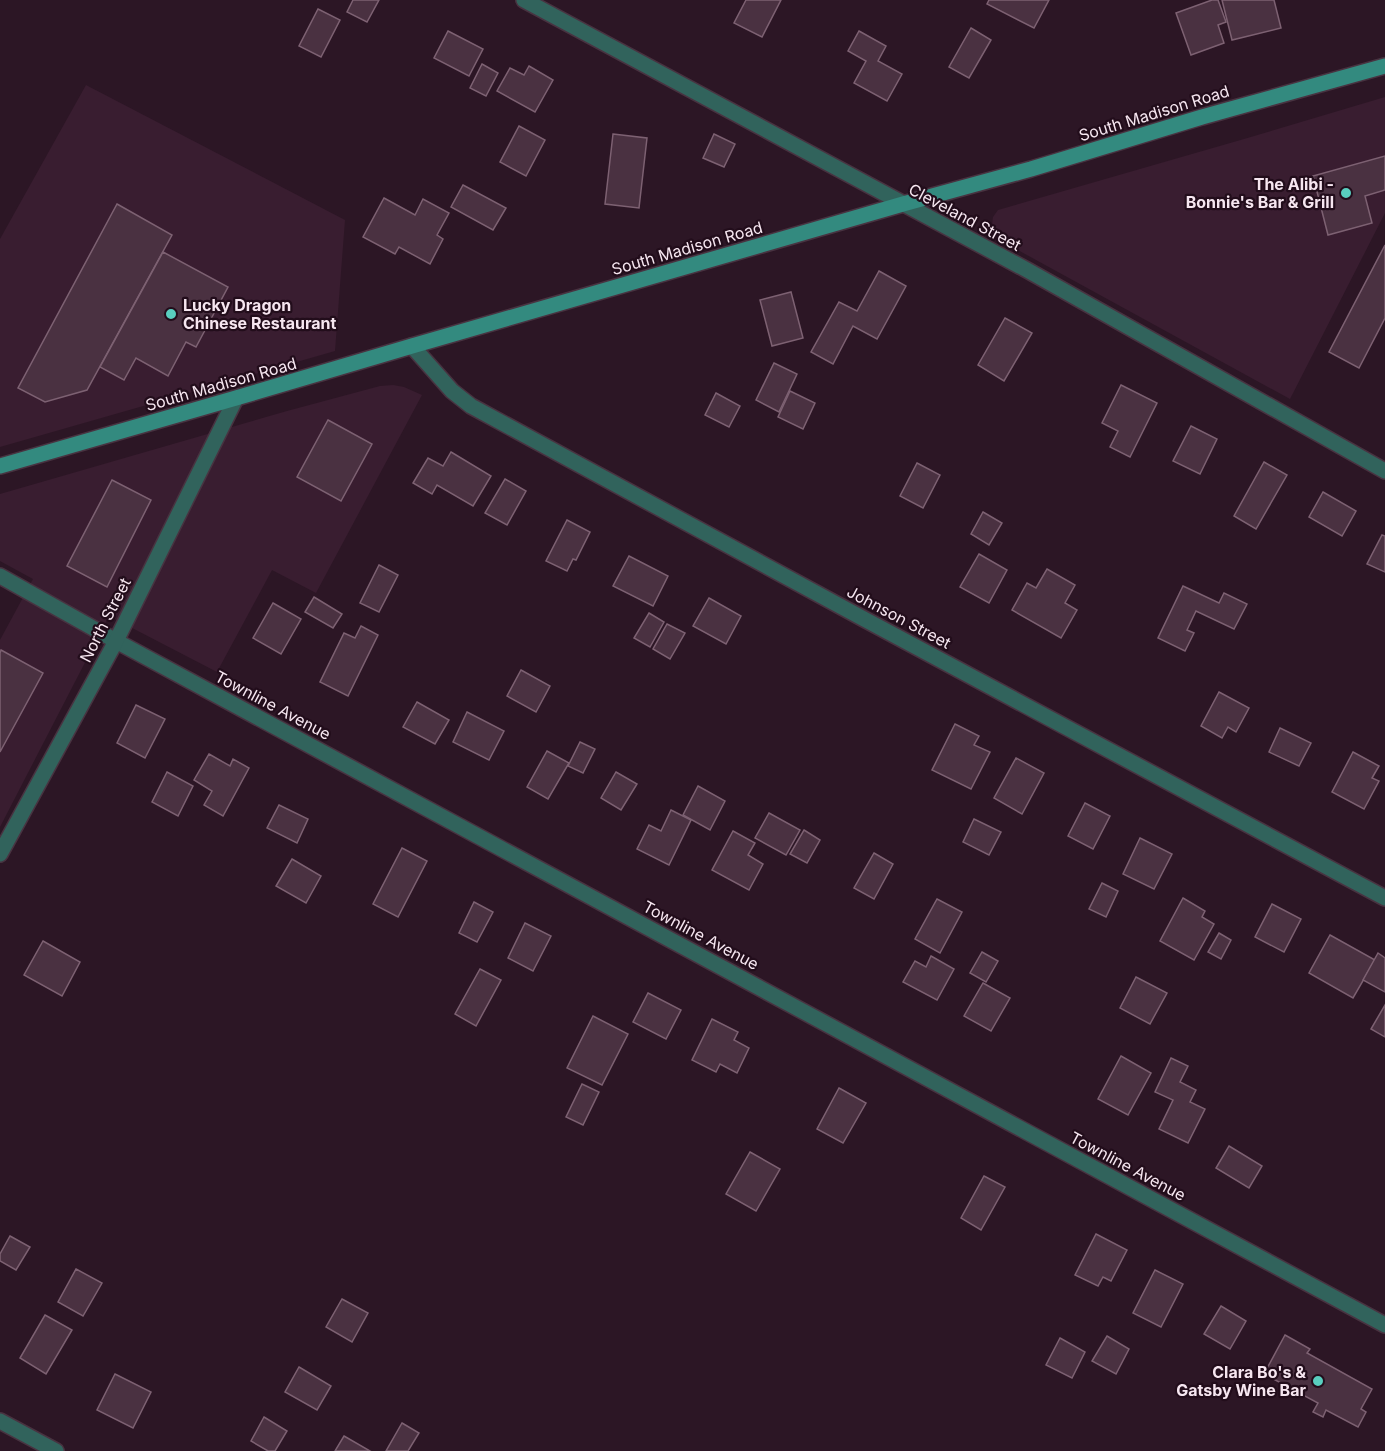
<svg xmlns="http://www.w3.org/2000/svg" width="1385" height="1451" font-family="Inter,sans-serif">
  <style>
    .built { fill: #391d30 }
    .building { fill: #4a3141; stroke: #7d6172; stroke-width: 1.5 }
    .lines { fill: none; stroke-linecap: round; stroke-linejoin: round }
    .street-casing { stroke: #483341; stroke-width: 18 }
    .secondary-casing { stroke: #483341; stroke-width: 18 }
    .street { stroke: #31635c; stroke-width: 15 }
    .secondary { stroke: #338a7f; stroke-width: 15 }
    .poi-dot { fill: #59cebf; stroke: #220d1b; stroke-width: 2 }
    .labels { text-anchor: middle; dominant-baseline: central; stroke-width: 4.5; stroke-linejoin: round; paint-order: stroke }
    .street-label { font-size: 16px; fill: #f6e6f0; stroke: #220d1b }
    .poi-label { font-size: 16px; font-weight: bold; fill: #f6e6f0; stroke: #220d1b; text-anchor: end }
  </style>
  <rect width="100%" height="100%" fill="#2c1625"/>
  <g class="built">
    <polygon points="86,85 345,220 335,351 0,447 0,239"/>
    <polygon points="1385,97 1385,213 1290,399 1005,243 994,233 992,224 993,217 998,210 1244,139"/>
    <polygon points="393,385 404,387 422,395 316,593 272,570 217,672 109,616 0,827 0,640 33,579 0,561 0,494 287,411 380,386"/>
  </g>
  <g class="building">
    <polygon points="353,0 379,0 367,22 347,12"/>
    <polygon points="746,0 781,0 762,37 734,23"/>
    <polygon points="989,0 1049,0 1034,28 987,4"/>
    <polygon points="1212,0 1218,0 1226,22 1218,25 1224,43 1191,55 1176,13"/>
    <polygon points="1222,0 1274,0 1281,28 1232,40"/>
    <polygon points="318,9 340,20 321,57 299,46"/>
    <polygon points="971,28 991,40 969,78 949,67"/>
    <polygon points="448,31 483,49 469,76 434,58"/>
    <polygon points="859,31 886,46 878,61 902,74 887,101 854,83 866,61 848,51"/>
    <polygon points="482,64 498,73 486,96 470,88"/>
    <polygon points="529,66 553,80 535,112 497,91 510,68 524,75"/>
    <polygon points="519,126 545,140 526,176 500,162"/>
    <polygon points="613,134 647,138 639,208 605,204"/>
    <polygon points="714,134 735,144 724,167 703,158"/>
    <polygon points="1385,156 1385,190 1365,196 1372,223 1328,235 1313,176"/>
    <polygon points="463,185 506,208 493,230 451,207"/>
    <polygon points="384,198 415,215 423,199 449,213 437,235 443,239 430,264 399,247 395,254 363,237"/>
    <polygon points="117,204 172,235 87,390 45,402 18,388"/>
    <polygon points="1385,245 1385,318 1359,368 1329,352"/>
    <polygon points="163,252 228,287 196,347 186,342 168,376 136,358 124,380 100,367"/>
    <polygon points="879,271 906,286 877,339 853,326 833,364 811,352 839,302 857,311"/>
    <polygon points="791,292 803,338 772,346 760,300"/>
    <polygon points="1005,318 1032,333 1004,381 978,365"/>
    <polygon points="774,363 797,374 779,412 756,400"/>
    <polygon points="1121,385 1157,403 1130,457 1110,447 1118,431 1102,423"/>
    <polygon points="790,391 815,403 803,429 778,417"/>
    <polygon points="716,393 740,406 729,427 705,415"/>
    <polygon points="328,420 372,444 341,501 297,477"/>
    <polygon points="1191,426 1217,439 1200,474 1173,461"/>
    <polygon points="451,452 491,476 473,506 437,485 432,494 413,483 428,458 443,466"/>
    <polygon points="1264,462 1287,475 1256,529 1234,516"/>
    <polygon points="917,463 940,475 923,508 900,496"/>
    <polygon points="505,479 526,491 507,525 485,513"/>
    <polygon points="112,480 151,500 107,587 67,566"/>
    <polygon points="1323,492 1356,511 1342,536 1309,517"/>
    <polygon points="983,512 1002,523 989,545 971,534"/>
    <polygon points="567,520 590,532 576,560 573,559 567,571 546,561"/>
    <polygon points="1382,535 1385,536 1385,572 1367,564"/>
    <polygon points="979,554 1007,570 989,603 960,587"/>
    <polygon points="629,556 668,576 653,606 613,586"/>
    <polygon points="379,565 398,575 379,612 360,603"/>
    <polygon points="1047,569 1075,585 1065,603 1077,610 1061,638 1012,610 1027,583 1036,588"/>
    <polygon points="1183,586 1219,603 1224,593 1247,604 1234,629 1196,611 1187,630 1194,633 1185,651 1158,638"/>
    <polygon points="314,597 342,614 333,628 305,612"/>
    <polygon points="709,598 741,616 726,644 693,626"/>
    <polygon points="273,603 301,619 281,654 253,638"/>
    <polygon points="649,613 664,622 650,647 634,638"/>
    <polygon points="667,624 685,633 670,659 653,649"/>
    <polygon points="361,626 378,635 348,696 320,682 344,633 355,638"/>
    <polygon points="1,650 43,673 0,752 0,653"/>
    <polygon points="521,670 550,686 536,712 507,696"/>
    <polygon points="1219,692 1249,708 1236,732 1228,727 1222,738 1201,726"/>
    <polygon points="417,702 449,720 435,744 403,727"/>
    <polygon points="136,705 165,719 145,758 117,743"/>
    <polygon points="467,712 504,731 489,760 453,742"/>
    <polygon points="955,724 979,736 974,745 990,752 971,789 932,770"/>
    <polygon points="1280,728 1311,743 1299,766 1269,752"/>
    <polygon points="580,742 595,749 583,773 568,766"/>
    <polygon points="547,751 569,763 548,799 527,787"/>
    <polygon points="1353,752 1379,766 1372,778 1379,781 1364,809 1332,792"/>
    <polygon points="209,754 230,766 233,759 249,768 223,816 204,805 212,791 194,780"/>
    <polygon points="1016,758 1044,773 1022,814 994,798"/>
    <polygon points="167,772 193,786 178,816 152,802"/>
    <polygon points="616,772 637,784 621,810 601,798"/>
    <polygon points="698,786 725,801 710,830 683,815"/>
    <polygon points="1085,803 1110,816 1093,849 1068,836"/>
    <polygon points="279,805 308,819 297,843 267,828"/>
    <polygon points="671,810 691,820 669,865 637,849 649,825 661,831"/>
    <polygon points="769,813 800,830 786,855 755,838"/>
    <polygon points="974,819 1001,832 989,855 963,842"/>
    <polygon points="804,830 820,840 807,863 790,854"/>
    <polygon points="733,831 755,843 748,855 763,864 749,890 712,870"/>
    <polygon points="1140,838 1172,854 1154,889 1123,874"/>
    <polygon points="402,848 427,861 398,917 373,904"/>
    <polygon points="874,853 893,864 874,899 854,888"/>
    <polygon points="292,859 321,876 306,903 276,886"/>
    <polygon points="1102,883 1118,891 1106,917 1089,909"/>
    <polygon points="1183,898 1205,911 1202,917 1214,924 1194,960 1160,941"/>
    <polygon points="937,899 962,912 940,953 915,939"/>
    <polygon points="474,902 493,912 477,942 459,933"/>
    <polygon points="1272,904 1301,919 1284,952 1255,937"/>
    <polygon points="525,923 551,936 533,971 508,958"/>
    <polygon points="1219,933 1231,940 1221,959 1208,952"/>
    <polygon points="1330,935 1375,960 1353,998 1309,973"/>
    <polygon points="43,941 80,962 62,996 24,975"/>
    <polygon points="982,952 998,961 986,982 970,973"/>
    <polygon points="1378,953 1385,958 1385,992 1363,980"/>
    <polygon points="931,956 954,969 937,1000 903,982 915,961 926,967"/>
    <polygon points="480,969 501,980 476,1026 455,1014"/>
    <polygon points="1136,977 1167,993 1150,1024 1120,1008"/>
    <polygon points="983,983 1010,998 991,1031 964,1016"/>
    <polygon points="648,993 681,1010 666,1039 633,1022"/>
    <polygon points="1385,1005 1385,1037 1371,1029"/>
    <polygon points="593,1016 628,1034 602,1085 567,1068"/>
    <polygon points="712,1019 738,1032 734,1040 749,1048 737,1073 720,1064 716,1072 692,1060"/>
    <polygon points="1121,1056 1151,1073 1128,1115 1098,1099"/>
    <polygon points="1171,1058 1188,1066 1180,1082 1196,1090 1190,1102 1205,1109 1188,1143 1159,1129 1173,1100 1155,1092"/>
    <polygon points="582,1084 599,1092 583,1125 566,1117"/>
    <polygon points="839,1088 866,1103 843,1143 817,1129"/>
    <polygon points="1229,1146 1262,1166 1249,1188 1216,1168"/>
    <polygon points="750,1152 780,1169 756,1211 726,1194"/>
    <polygon points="984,1176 1005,1187 981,1230 961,1218"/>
    <polygon points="1096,1234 1127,1250 1111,1281 1103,1277 1098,1286 1075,1275"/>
    <polygon points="10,1236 30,1247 16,1270 0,1261 0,1254"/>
    <polygon points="76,1269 102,1283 83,1316 58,1302"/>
    <polygon points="1155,1270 1183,1284 1161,1327 1133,1313"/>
    <polygon points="342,1299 368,1313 352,1342 326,1327"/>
    <polygon points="1221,1306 1246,1321 1230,1349 1204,1334"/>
    <polygon points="45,1315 72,1330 46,1374 20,1358"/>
    <polygon points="1285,1335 1310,1349 1307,1353 1372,1389 1361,1409 1366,1412 1358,1427 1326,1410 1323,1417 1313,1412 1318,1403 1264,1374"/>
    <polygon points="1107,1336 1129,1349 1116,1374 1092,1361"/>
    <polygon points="1060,1338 1085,1352 1072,1378 1046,1365"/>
    <polygon points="299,1367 331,1386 317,1410 285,1392"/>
    <polygon points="115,1374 151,1392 133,1428 97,1410"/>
    <polygon points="264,1417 287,1431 275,1451 268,1451 251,1441"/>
    <polygon points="402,1423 419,1433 408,1451 386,1451"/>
    <polygon points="344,1436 370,1451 335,1451"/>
  </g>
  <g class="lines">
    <defs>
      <g id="street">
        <polyline points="524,0 1027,270 1385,471"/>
        <polyline points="412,346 452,391 471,406 864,619 1385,898"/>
        <polyline points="0,576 116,641 1385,1325"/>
        <polyline points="0,854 116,641 236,398"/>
        <polyline points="0,1421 56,1451"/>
      </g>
      <polyline id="secondary" points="0,466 236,398 412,346 903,204 1031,169 1202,117 1385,66"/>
    </defs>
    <use href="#street" class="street-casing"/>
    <use href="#secondary" class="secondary-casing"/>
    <use href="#street" class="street"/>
    <use href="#secondary" class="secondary"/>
  </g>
  <g class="poi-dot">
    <circle cx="1346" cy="193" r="6"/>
    <circle cx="171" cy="314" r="6"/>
    <circle cx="1318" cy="1381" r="6"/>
  </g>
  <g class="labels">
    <g class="street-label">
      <text transform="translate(1154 113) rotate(-17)">South Madison Road</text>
      <text transform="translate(965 217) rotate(28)">Cleveland Street</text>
      <text transform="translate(687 248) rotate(-16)">South Madison Road</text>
      <text transform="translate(221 384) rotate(-16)">South Madison Road</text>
      <text transform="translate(899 617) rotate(28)">Johnson Street</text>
      <text transform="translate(105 620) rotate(-63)">North Street</text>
      <text transform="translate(273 705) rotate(28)">Townline Avenue</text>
      <text transform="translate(701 935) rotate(28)">Townline Avenue</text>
      <text transform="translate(1128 1166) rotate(28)">Townline Avenue</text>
    </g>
    <g class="poi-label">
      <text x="1334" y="184">The Alibi -<tspan x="1334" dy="18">Bonnie's Bar &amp; Grill</tspan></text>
      <text x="183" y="305" text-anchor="start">Lucky Dragon<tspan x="183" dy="18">Chinese Restaurant</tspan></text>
      <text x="1306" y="1372">Clara Bo's &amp;<tspan x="1306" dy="18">Gatsby Wine Bar</tspan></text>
    </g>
  </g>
</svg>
